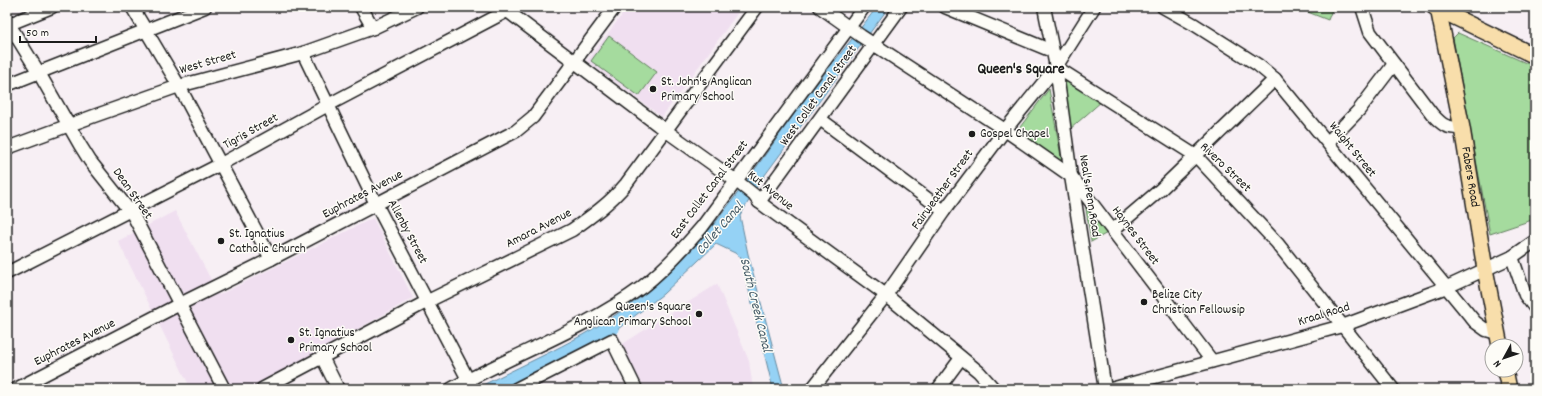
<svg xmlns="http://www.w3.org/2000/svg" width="1542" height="396" font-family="Dekko,sans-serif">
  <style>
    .built { fill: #f0dff0 }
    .green { fill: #a5db9e; stroke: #607c5d }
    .water { fill: #95d2f5; stroke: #65899e }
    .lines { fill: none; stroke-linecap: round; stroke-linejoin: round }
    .canal { stroke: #95d2f5; stroke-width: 11 }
    .minor-casing { stroke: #1c1c1c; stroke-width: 15 }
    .major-casing { stroke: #1c1c1c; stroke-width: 18 }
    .minor { stroke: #fdfcf7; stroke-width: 12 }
    .major { stroke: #f8deab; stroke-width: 15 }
    .poi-dot { fill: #1c1c1c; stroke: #fdfcf7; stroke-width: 1.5 }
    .labels { text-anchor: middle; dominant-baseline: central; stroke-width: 3; stroke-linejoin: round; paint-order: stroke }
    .street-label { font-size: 13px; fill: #1c1c1c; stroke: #fdfcf7 }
    .poi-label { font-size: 13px; fill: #1c1c1c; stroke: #fdfcf7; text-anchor: start }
    .water-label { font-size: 14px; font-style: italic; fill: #465c68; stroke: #fdfcf7 }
    .quarter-label { font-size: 15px; font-weight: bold; fill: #1c1c1c; stroke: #fdfcf7 }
  </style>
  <rect width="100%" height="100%" fill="#f7eff4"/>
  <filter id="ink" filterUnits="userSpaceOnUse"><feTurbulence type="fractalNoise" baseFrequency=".025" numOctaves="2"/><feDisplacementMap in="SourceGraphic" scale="8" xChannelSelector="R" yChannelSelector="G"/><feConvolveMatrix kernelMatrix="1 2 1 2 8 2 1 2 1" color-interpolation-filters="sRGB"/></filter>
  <g filter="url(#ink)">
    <g class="built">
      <polygon points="628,7 742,7 662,117 587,61"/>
      <polygon points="175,211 219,295 373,218 413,298 265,381 268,389 191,389 118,241"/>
      <polygon points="717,284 749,361 753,389 645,389 621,345"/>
    </g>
    <g class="green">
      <polygon points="1295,7 1333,7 1328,20"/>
      <polygon points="1458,33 1535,67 1535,219 1490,234 1453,38"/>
      <polygon points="609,36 657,72 639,96 591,61"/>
      <polygon points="1070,81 1102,101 1069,130 1062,85 1066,82"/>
      <polygon points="1049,89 1062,162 1017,131"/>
      <polygon points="1085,203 1109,232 1091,242 1091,241"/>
    </g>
    <path class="water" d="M877 7H889L759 183 740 216 748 254 784 389H773L741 258 735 253 716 244 663 294 614 332 588 339 487 389H475C532 360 593 335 643 295 703 249 743 185 787 124 815 84 847 46 877 7Z"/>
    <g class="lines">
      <polyline class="canal" points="498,389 613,329"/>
      <defs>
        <g id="minor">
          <polyline points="132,7 179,86 271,259"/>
          <polyline points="361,7 373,28"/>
          <polyline points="502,7 658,125 739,183 754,195 759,202 886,295 979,372 994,389"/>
          <polyline points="820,7 861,36 1005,130 1071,176 1212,361"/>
          <polyline points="945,7 1052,51"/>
          <polyline points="1044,7 1056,67 1071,176 1105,389"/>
          <polyline points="1163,7 1195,25 1258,65 1275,79 1475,322 1486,330 1497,333"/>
          <path d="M1362 7 1370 32 1432 114C1443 126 1446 128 1462 128"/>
          <polyline points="7,21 39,73 80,145 90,161 133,215 224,389"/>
          <polyline points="7,25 52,7"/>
          <polyline points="303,53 376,204 473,389"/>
          <polyline points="1056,67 1196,156 1277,243 1393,389"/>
          <polyline points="7,85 205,7"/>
          <polyline points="820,119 944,211"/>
          <polyline points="1328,142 1359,110 1394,64"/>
          <polyline points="7,148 94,116 179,86 303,53 373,28 417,7"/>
          <polyline points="759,202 901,7"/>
          <polyline points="1113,230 1161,189 1275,79"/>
          <polyline points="1512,257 1525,295 1535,308"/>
          <polyline points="7,273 221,164 328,105 507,11"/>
          <polyline points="322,357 338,389"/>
          <polyline points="16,389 180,304 271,259 516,131 533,117 615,7"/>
          <path d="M262 389 428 301 572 230C592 216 610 203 626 184L757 7"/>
          <path d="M451 389C514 354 584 330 642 287 665 269 684 248 702 227L864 7"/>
          <polyline points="516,389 612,340 636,389"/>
          <polyline points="812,389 886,295 944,211 1005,130 1056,67 1094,7"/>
          <polyline points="938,389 961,358"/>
          <polyline points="1111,389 1342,326 1447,287 1512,257 1535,241"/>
        </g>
        <g id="major">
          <polyline points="1434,7 1535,56"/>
          <path id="s1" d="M1438 8 1462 128 1485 269 1500 346"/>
          <polyline points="1505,370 1509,389"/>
        </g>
      </defs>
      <use href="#minor" class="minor-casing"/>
      <use href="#major" class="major-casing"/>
      <use href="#minor" class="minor"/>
      <use href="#major" class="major"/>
    </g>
  </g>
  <g class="poi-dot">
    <circle cx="653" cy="89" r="4"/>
    <circle cx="972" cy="134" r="4"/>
    <circle cx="221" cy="241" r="4"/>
    <circle cx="1144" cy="302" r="4"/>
    <circle cx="699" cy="314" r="4"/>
    <circle cx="291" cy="340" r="4"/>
  </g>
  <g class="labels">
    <g class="street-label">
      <text transform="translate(208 63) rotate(-16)">West Street</text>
      <text transform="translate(819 96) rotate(-54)">West Collet Canal Street</text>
      <text transform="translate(251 132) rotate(-29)">Tigris Street</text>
      <text transform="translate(1352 150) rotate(51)">Waight Street</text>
      <text transform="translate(1225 168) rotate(44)">Rivero Street</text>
      <text stroke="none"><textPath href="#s1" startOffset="172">Fabers Road</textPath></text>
      <text transform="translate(710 190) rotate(-53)">East Collet Canal Street</text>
      <text transform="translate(943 190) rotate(-54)">Fairweather Street</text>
      <text transform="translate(770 191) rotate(39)">Kut Avenue</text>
      <text transform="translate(132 194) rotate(55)">Dean Street</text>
      <text transform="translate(363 195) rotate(-28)">Euphrates Avenue</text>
      <text transform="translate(1089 196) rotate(81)">Neal's Penn Road</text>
      <text transform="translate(539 229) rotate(-27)">Amara Avenue</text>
      <text transform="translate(407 232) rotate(62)">Allenby Street</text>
      <text transform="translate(1135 236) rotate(53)">Haynes Street</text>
      <text transform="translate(1324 315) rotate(-17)">Kraal Road</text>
      <text transform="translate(75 343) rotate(-27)">Euphrates Avenue</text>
    </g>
    <g class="poi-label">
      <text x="661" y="82">St. John's Anglican<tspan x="661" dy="15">Primary School</tspan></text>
      <text x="980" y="134">Gospel Chapel</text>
      <text x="229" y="234">St. Ignatius<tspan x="229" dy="15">Catholic Church</tspan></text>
      <text x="1152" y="295">Belize City<tspan x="1152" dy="15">Christian Fellowsip</tspan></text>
      <text x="691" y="307" text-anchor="end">Queen's Square<tspan x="691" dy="15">Anglican Primary School</tspan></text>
      <text x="299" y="333">St. Ignatius<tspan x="299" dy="15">Primary School</tspan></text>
    </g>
    <g class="water-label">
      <text transform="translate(720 229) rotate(-49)">Collet Canal</text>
      <text transform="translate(755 305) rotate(76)">South Creek Canal</text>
    </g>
    <g class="quarter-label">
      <text x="1021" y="70">Queen's Square</text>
    </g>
  </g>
  <rect width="1542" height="396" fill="none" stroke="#fdfcf7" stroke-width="24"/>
  <rect x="12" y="12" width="1518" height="372" fill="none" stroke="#1c1c1c" stroke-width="1.5" filter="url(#ink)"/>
  <g transform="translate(1504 358) rotate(230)"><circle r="19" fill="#fdfcf7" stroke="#a3a29f"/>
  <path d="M0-3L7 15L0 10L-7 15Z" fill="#1c1c1c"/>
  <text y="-6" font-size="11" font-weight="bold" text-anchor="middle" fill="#1c1c1c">N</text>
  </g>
  <path d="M20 36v6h76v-6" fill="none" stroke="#1c1c1c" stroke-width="2"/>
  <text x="26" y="36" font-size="12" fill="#1c1c1c" stroke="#fdfcf7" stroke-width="3" paint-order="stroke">50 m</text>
</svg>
